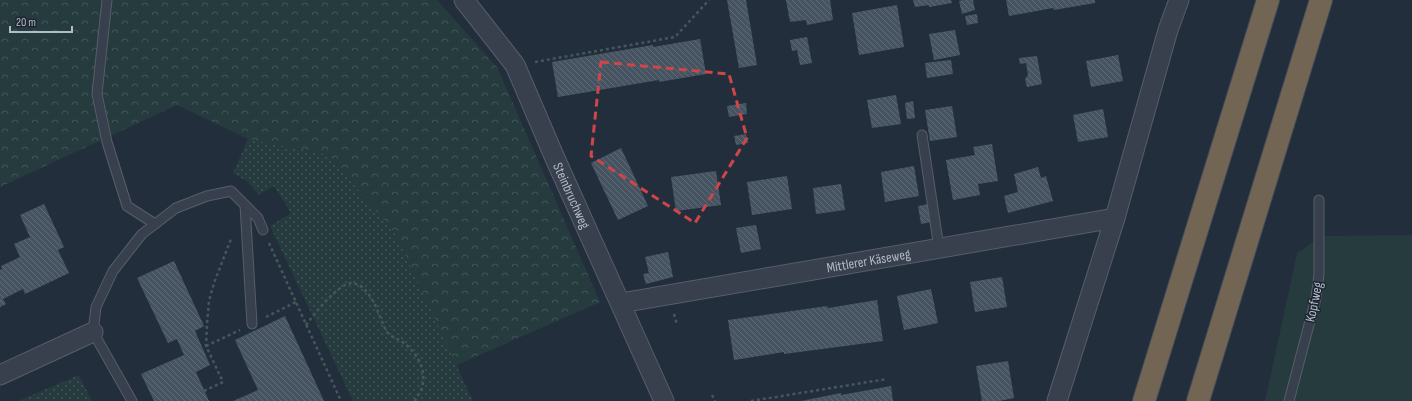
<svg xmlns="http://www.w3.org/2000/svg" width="1412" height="401" font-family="'Sofia Sans Condensed',sans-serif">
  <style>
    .green { fill: #253b3d }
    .forest { fill: url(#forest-crowns) }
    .garden { fill: url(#garden-dots) }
    .building { fill: url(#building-back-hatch) }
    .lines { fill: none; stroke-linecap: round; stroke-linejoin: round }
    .service-casing { stroke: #555e6a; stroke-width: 11 }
    .minor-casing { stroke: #555e6a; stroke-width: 21 }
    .motorway-casing { stroke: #424b57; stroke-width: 24 }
    .path { stroke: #43585a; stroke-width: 2.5; stroke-dasharray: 3 3; stroke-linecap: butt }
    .service { stroke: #37404c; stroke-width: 9 }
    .minor { stroke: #37404c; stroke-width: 19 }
    .motorway { stroke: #726554; stroke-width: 22 }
    .marked { fill: none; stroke: #cf4548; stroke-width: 3; stroke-dasharray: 8 5; stroke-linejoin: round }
    .labels { text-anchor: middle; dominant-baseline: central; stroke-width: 3; stroke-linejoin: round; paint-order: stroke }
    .street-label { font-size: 14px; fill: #b2bbc7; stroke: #1c2531 }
  </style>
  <defs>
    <pattern id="forest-crowns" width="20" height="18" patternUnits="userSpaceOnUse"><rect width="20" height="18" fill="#253b3d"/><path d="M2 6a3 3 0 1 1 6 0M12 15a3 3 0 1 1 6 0" fill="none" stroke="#425558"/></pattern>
    <pattern id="garden-dots" width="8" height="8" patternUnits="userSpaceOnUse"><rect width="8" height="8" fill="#253b3d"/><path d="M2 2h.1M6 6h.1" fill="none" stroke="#425558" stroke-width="1.8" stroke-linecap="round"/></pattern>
    <pattern id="building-back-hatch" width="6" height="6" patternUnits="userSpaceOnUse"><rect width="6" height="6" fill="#465462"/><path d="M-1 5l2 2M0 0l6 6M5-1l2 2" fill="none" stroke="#5e6b77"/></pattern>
  </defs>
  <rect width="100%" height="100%" fill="#232e3c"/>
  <polygon class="green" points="1412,235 1412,401 1265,401 1297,253 1322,236"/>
  <polygon class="forest" points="0,0 437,0 497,67 600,302 455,366 396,235 329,155 248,139 177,105 0,187"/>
  <g class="garden">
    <polygon points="248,139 329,155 396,235 473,401 353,401 270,226 291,213 274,186 259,195 248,182 233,173"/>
    <polygon points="79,375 92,401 18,401"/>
  </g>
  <g class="building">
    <polygon points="727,0 746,0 757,65 739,68"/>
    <polygon points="786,0 830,0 833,20 807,25 806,20 790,22"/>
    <polygon points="913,0 951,0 952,3 929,7 929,5 915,7"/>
    <polygon points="963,0 973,0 975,10 962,14 959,1"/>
    <polygon points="1006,0 1095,0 1095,3 1054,10 1053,8 1009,16"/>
    <polygon points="897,5 904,47 859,55 852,13"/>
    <polygon points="977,14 978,23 967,25 965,16"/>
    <polygon points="955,30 960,55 934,60 929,34"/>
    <polygon points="807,37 812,63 800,65 797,50 792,51 790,40"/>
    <polygon points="700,39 706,74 659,82 659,80 558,97 552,62 653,45 653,47"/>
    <polygon points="1118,55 1123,81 1091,87 1086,61"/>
    <polygon points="1037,56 1042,84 1027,87 1025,79 1028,75 1026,63 1020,64 1019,58"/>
    <polygon points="951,60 953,74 927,78 925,63"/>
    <polygon points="896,95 901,124 872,128 867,100"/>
    <polygon points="913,101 915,118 907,119 905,103"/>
    <polygon points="746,103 747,114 729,117 727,106"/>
    <polygon points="952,106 957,137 930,141 925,110"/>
    <polygon points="1103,109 1108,137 1078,142 1073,115"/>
    <polygon points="746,134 748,143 736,145 734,136"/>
    <polygon points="992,144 998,181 978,184 980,195 953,200 946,160 975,155 973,147"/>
    <polygon points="621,148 648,206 618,220 591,163"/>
    <polygon points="914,166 919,196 885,202 881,172"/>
    <polygon points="1038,167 1041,178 1046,176 1053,201 1008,213 1004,196 1018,192 1014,174"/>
    <polygon points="716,171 721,205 676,211 671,177"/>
    <polygon points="787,176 792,209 752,215 747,182"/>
    <polygon points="841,184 845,210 816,214 813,188"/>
    <polygon points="44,204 64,247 58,250 69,273 25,294 23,289 3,299 6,304 0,307 0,270 2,269 1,266 20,257 14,244 30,237 20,215"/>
    <polygon points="929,204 932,222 921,224 918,206"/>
    <polygon points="756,225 761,249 741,253 736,228"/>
    <polygon points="668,252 673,277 646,284 643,274 649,273 645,257"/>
    <polygon points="174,261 204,326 195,331 210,365 196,372 209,401 154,401 141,374 184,355 177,339 168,343 137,278"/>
    <polygon points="1002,277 1007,307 975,312 970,282"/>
    <polygon points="931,289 938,323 904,330 897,296"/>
    <polygon points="877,300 883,341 784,354 784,352 734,360 728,320 827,306 828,308"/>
    <polygon points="285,316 324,401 233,401 258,390 235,340"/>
    <polygon points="1008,361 1014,398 999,401 982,401 976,366"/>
    <polygon points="891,386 893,401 801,401 841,393 841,395"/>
  </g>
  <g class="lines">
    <defs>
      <g id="service">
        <polyline points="107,0 97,94 107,142 127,206 155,224"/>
        <polyline points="922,135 939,248"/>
        <polyline points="245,205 252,324"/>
        <polyline points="132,401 93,332 96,307 113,271 142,234 176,208 207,196 231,191 258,218 263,230"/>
        <polyline points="1289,401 1316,298 1319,274 1319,200"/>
      </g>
      <g id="minor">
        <path id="s1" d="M464 0 515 65 554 156 664 401"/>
        <path id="s2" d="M621 303 1115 218"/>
        <polyline points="0,375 93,332"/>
        <polyline points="1057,401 1115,218 1168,30 1179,0"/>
      </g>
      <g id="motorway">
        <polyline points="1144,401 1268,0"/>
        <polyline points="1198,401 1321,0"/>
      </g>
    </defs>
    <use href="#service" class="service-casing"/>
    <use href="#minor" class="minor-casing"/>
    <use href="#motorway" class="motorway-casing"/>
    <g class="path">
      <polyline points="535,62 675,37 709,0"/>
      <polyline points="269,243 341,401"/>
      <polyline points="674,314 677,325"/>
      <polyline points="266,317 296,302"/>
      <path d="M306 325C314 314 338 284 351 283 356 283 362 286 365 290 375 300 380 318 386 331 391 337 398 339 404 343 417 353 427 370 422 387 421 392 417 396 415 401"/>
      <polyline points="206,346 240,330"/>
      <polyline points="204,391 223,382 206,346 207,323 209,301 214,283 231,239"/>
      <polyline points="712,395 715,401"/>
      <polyline points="751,401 887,379"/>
    </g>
    <use href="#service" class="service"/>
    <use href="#minor" class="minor"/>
    <use href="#motorway" class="motorway"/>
  </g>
  <path class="marked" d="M601 62 729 74 747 138 695 223 591 156Z"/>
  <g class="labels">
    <g class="street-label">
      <text stroke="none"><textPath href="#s1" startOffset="225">Steinbruchweg</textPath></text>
      <text stroke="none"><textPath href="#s2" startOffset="251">Mittlerer Käseweg</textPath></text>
      <text transform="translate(1314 302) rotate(-78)">Kopfweg</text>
    </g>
  </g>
  <path d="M10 26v6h62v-6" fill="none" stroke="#b2bbc7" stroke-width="2"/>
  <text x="16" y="26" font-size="12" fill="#b2bbc7" stroke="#1c2531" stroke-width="3" paint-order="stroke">20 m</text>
</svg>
